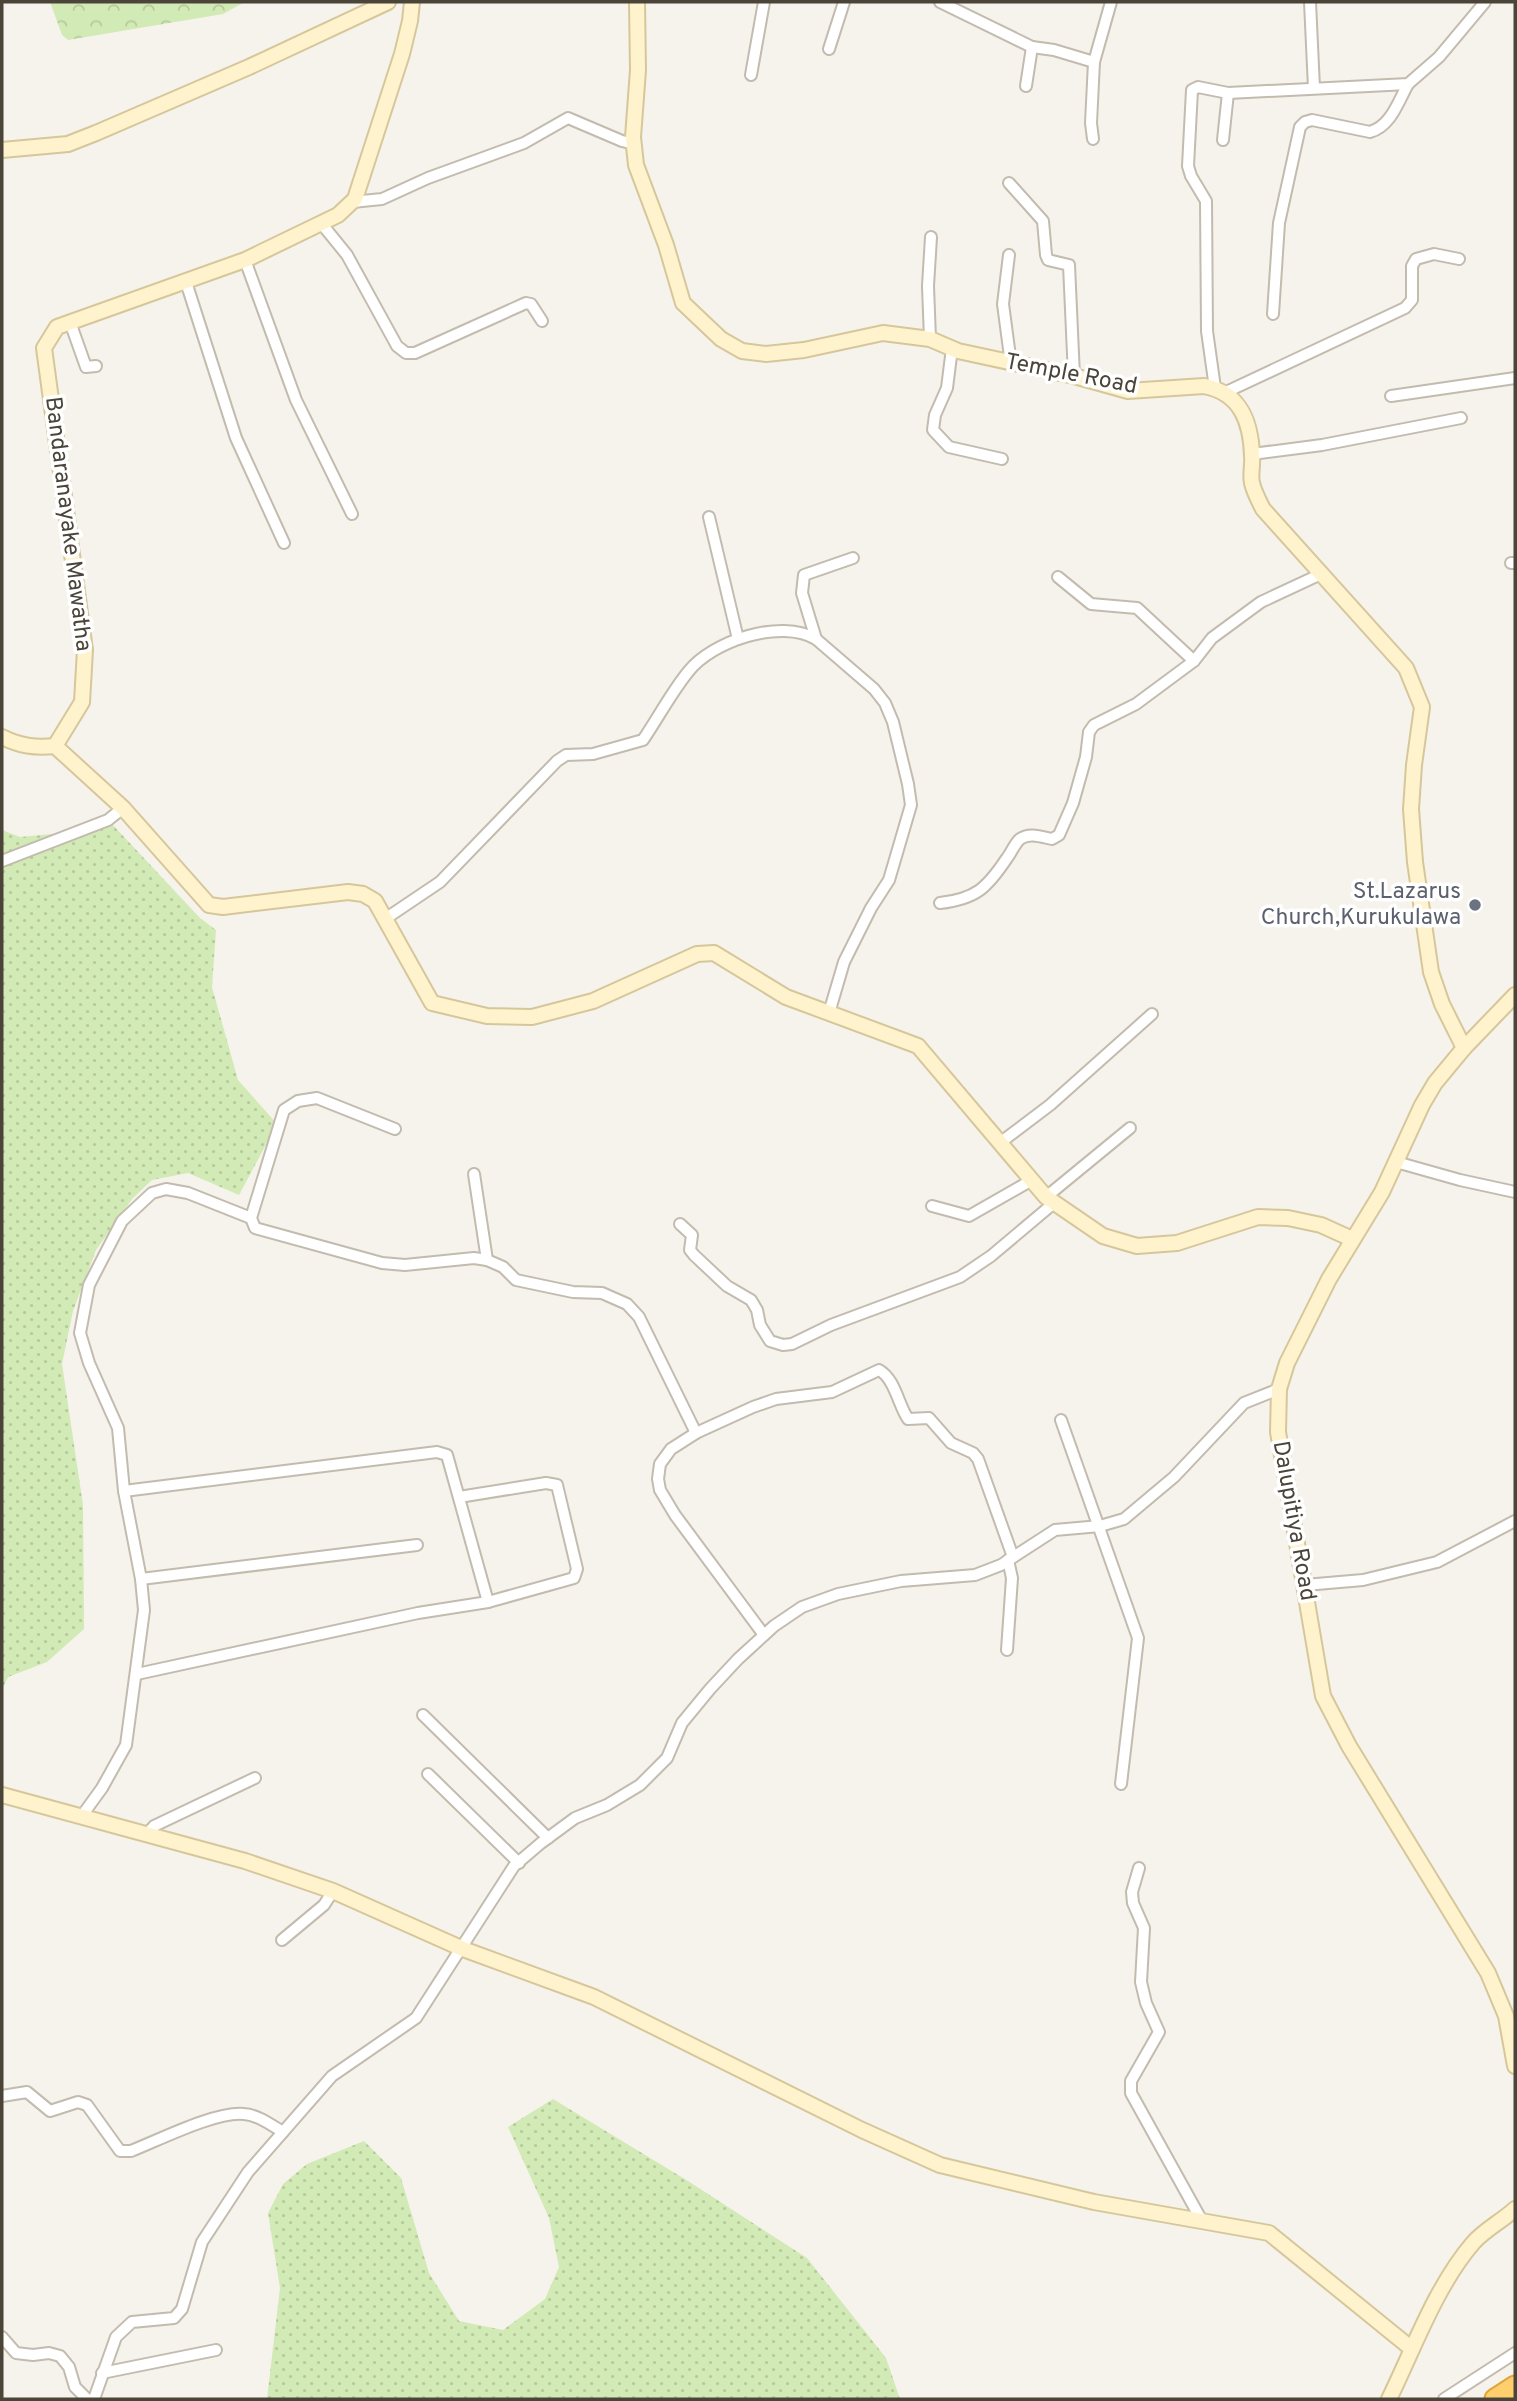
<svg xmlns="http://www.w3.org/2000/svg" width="1517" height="2401" font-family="Overpass,sans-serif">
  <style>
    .grass { fill: url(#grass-dots) }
    .park { fill: url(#park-crowns) }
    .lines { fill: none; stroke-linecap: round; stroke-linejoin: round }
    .street-casing { stroke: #c2bbae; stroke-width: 14 }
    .secondary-casing { stroke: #d6c79b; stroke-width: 18 }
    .highway-casing { stroke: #e0a43c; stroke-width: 23 }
    .street { stroke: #fff; stroke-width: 10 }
    .secondary { stroke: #fff3cd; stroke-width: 14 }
    .highway { stroke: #ffcf6e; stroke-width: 19 }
    .worship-dot { fill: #6b7280; stroke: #fff; stroke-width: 2.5 }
    .labels { text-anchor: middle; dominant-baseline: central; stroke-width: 7; stroke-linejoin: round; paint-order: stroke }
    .street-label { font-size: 23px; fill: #4b4439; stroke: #fff }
    .worship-label { font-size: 23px; fill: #5b616d; stroke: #fff; text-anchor: end }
  </style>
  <defs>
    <pattern id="grass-dots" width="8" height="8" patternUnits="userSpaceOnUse" patternTransform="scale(1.75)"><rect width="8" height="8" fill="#d2eab5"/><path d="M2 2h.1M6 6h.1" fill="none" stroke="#b6ca9c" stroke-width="1.8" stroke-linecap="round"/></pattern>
    <pattern id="park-crowns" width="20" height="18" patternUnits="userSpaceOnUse" patternTransform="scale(1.75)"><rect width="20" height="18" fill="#d2eab5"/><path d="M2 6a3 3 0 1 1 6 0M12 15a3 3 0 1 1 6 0" fill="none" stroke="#b6ca9c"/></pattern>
  </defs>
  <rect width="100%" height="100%" fill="#f6f3ec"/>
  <g class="grass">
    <polygon points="111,823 200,918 216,930 212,987 238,1080 277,1124 239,1195 188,1173 152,1180 132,1199 96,1250 73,1311 62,1364 83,1505 84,1629 47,1662 8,1677 2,1690 2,830 20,837 95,830"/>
    <polygon points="553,2099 688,2181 807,2258 886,2358 900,2399 267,2399 280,2288 268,2213 283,2184 307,2164 364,2141 401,2178 429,2273 459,2321 503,2330 545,2299 559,2267 549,2218 508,2127"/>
  </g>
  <polygon class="park" points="50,2 245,2 223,14 68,40 62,35"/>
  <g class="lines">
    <defs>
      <g id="street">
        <polyline points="940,2 1032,47"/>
        <polyline points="1310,2 1314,88"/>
        <polyline points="829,49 844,2"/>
        <polyline points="751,75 764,2"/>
        <polyline points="1026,86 1032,47 1054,50 1094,62"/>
        <polyline points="1093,139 1091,123 1094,62 1111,2"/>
        <polyline points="1223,140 1228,93"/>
        <polyline points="1009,183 1043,221 1046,255 1048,260 1069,265 1074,376"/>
        <polyline points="352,202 382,199 428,178 524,143 568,118 622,141 634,144"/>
        <polyline points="321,223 347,255 397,346 406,353 415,353 526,303 531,304 542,321"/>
        <polyline points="1009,255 1003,304 1011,364"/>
        <polyline points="245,260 296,400 352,514"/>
        <polyline points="186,282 236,438 284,543"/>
        <path d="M1273 314 1279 223 1300 127 1305 122 1312 120 1370 132C1391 126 1398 102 1408 84"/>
        <polyline points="70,322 86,367 96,366"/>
        <polyline points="930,339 928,286 931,237"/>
        <polyline points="952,348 947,388 935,415 933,430 949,447 1002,459"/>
        <polyline points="1215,388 1207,331 1206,201 1191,176 1188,166 1192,90 1198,87 1228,93 1408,84 1439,57 1485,2"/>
        <polyline points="1224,393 1405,308 1412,300 1412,266 1416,259 1434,254 1459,259"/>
        <polyline points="1391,396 1515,378"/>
        <polyline points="1252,454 1322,445 1461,418"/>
        <polyline points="709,517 738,639"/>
        <polyline points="1511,563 1515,563"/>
        <polyline points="1058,577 1091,604 1137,608 1194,661"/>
        <polyline points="816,639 802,593 804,575 853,558"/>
        <polyline points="2,861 108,820 123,808"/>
        <path d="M940 903C976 899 987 888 1007 858 1011 853 1015 843 1020 839 1029 832 1042 837 1052 839L1059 835 1073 803 1086 757 1089 732 1094 725 1136 704 1194 661 1212 638 1261 602 1321 574"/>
        <path d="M385 919 440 882 557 761 566 755 593 754 643 740C658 718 671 693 688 672 712 641 781 618 816 639L874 689 885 703 893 722 908 784 911 805 889 880 871 908 844 962 829 1013"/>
        <polyline points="395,1129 317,1098 298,1101 284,1110 251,1218 255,1228 382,1263 405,1265 474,1258 487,1260 503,1267 516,1280 573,1292 602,1293 627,1304 639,1317 696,1433"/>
        <polyline points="1001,1142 1050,1105 1152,1014"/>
        <polyline points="1396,1162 1460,1180 1515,1192"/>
        <polyline points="474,1174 487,1260"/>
        <polyline points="1046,1197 1130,1128"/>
        <polyline points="932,1206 969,1216 1032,1180"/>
        <polyline points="680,1224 692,1235 690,1250 694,1255 727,1286 751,1300 757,1310 760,1325 770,1341 783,1345 792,1344 831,1325 960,1277 991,1256 1054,1203"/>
        <polyline points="1061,1420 1138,1638 1121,1784"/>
        <polyline points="124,1491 437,1452 447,1455 488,1602"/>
        <polyline points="141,1579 417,1545"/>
        <polyline points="1305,1585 1363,1580 1437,1562 1515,1521"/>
        <path d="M764 1635 675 1515 660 1490 658 1479 660 1464 671 1449 696 1433 753 1407 776 1399 832 1392 879 1370C895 1379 898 1404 908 1419L929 1418 951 1443 973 1453 978 1459 1013 1557"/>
        <polyline points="1007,1650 1012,1578 1008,1560"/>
        <polyline points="137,1674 418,1613 488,1602 574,1578 577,1569 557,1485 546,1483 459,1497"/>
        <polyline points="423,1715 548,1838"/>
        <polyline points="428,1774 519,1863"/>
        <polyline points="81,1817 102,1788 126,1745 144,1610 141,1579 124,1491 118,1428 89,1363 80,1333 89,1285 122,1221 152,1193 166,1189 188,1193 251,1218"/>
        <polyline points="147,1834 154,1826 255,1778"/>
        <polyline points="1139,1868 1132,1892 1133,1903 1144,1928 1141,1982 1146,2003 1159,2032 1131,2081 1131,2093 1202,2221"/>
        <polyline points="282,1940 324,1905 333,1891"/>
        <path d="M2 2096 27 2092 50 2111 78 2102 87 2105 120 2151H131C159 2140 216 2111 244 2114 258 2115 271 2125 283 2132"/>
        <polyline points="2,2337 16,2353 33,2355 49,2353 60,2356 69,2367 75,2387 87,2399"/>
        <polyline points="102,2373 216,2350"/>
        <polyline points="94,2399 116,2337 132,2322 174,2318 182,2309 202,2242 248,2172 332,2076 416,2018 514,1866 541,1843 575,1818 607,1805 640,1785 667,1758 682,1723 710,1689 738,1659 774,1626 802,1607 838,1594 901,1581 975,1575 1001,1565 1055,1530 1100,1526 1124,1519 1174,1477 1244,1403 1279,1389"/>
        <polyline points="1444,2399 1515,2353"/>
      </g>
      <g id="secondary">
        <polyline points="412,2 410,21 402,54 355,199 338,215 245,260 57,327 44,348 85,650 82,702 55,746 123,808 209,905 223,907 348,892 363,894 375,901 432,1003 487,1016 532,1017 593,1001 697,954 714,953 786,997 918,1046 1046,1197 1103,1236 1137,1246 1177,1243 1258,1217 1288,1218 1321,1225 1352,1239"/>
        <path d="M637 2 638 70 633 137 636 165 666 245 683 303 721 339 742 351 766 354 804 350 883 333 930 339 958 351 1074 376 1128 391 1204 386C1241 393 1251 422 1252 456 1253 465 1250 475 1252 483 1254 492 1259 501 1263 509L1406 668 1422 707 1414 765 1411 809 1415 862 1431 972 1442 1004 1464 1048"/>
        <polyline points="2,150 68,144 96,133 249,67 388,2"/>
        <path d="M2 737C20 746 35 748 55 746"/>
        <polyline points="1515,995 1464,1048 1435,1083 1422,1105 1382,1192 1329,1279 1287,1363 1279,1389 1278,1432 1323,1696 1349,1746 1488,1973 1506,2016 1515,2066"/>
        <polyline points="2,1795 245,1861 333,1891 463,1949 594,1997 862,2130 940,2165 1094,2202 1269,2233 1412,2349"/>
        <path d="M1389 2399C1414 2348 1436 2286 1473 2243 1484 2230 1502 2221 1515 2209"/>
      </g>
      <polyline id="highway" points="1495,2399 1515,2386"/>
    </defs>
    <use href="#street" class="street-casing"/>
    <use href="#secondary" class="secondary-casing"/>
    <use href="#highway" class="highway-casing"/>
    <use href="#street" class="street"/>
    <use href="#secondary" class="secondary"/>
    <use href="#highway" class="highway"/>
  </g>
  <circle class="worship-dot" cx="1475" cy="905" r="7"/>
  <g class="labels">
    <g class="street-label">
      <text transform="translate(1071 375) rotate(11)">Temple Road</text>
      <text transform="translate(67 524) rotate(83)">Bandaranayake Mawatha</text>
      <text transform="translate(1293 1521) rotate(80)">Dalupitiya Road</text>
    </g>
    <g class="worship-label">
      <text x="1461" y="892">St.Lazarus<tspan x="1461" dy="26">Church,Kurukulawa</tspan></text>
    </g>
  </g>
  <rect width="1517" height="2401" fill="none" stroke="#4b4439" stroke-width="7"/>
</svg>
